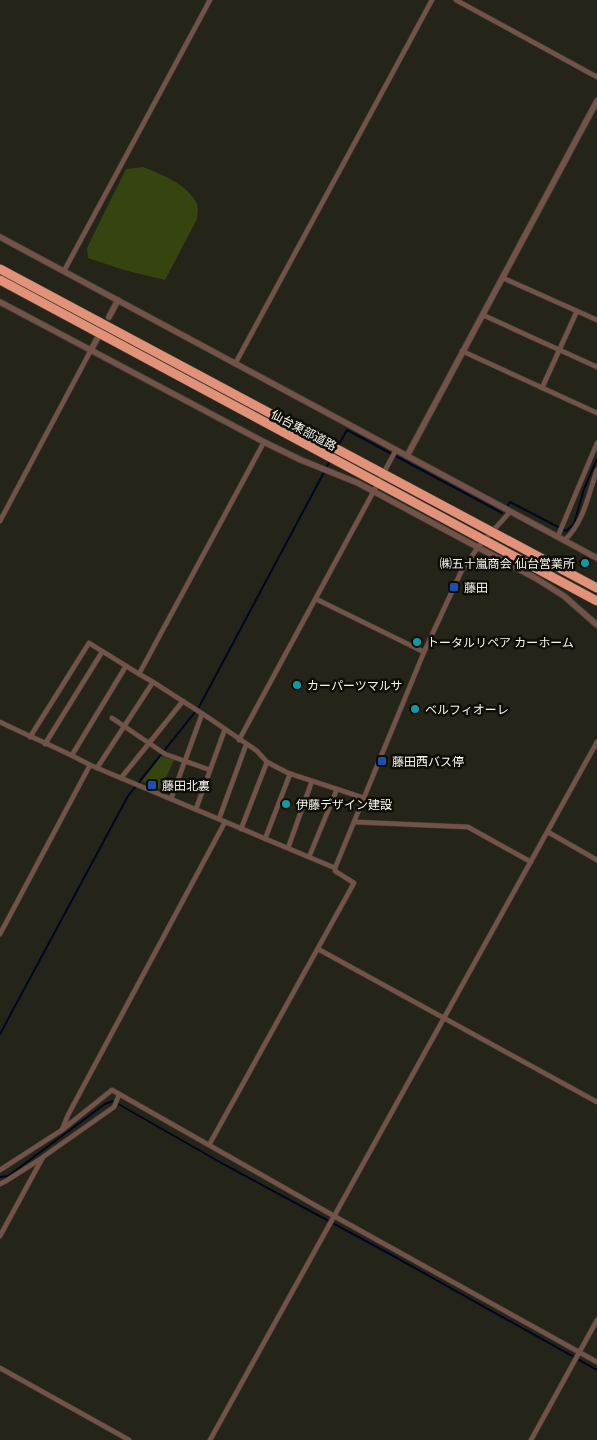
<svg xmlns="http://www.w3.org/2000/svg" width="597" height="1440" font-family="'PT Sans','Noto Sans JP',sans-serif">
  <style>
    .green { fill: #36450f }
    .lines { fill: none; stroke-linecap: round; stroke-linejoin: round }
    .stream { stroke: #000722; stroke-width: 2 }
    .minor-casing { stroke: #424137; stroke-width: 5.5 }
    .tertiary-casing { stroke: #424137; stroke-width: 7 }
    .motorway-casing { stroke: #424137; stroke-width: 10 }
    .minor { stroke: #735349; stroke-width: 4.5 }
    .tertiary { stroke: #735349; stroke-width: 5.5 }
    .motorway { stroke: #e3927a; stroke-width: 9 }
    .motorway-bridge-casing { stroke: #424137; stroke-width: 10; stroke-linecap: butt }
    .motorway-bridge { stroke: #e3927a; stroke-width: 9 }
    .culture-dot { fill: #0f9aa8; stroke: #0e0d08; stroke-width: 2 }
    .transit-dot { fill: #1a4fb4; stroke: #0e0d08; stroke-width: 2 }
    .labels { text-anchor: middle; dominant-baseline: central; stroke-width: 5; stroke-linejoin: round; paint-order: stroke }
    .street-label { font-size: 12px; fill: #f4f3ec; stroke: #0e0d08 }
    .poi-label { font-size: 12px; fill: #f4f3ec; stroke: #0e0d08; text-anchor: start }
  </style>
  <rect width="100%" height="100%" fill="#252419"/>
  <g class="green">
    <path d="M143 167C161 174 186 184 196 202 199 208 198 215 196 221L165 280 124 270 88 258 87 248 126 169Z"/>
    <polygon points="161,756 174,760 161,790 142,781"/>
  </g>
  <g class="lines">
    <g class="stream">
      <polyline points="338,446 347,430 502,513"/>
      <polyline points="508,505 510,502 566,531 574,524 584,489 597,459"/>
      <polyline points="0,1034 128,796 199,707 330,461"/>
      <polyline points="0,1177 8,1176 105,1104 113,1101 225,1165 388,1253 597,1370"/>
    </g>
    <defs>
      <g id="minor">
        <polyline points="456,0 597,77"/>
        <polyline points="64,271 210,0"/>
        <polyline points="503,278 597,320"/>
        <polyline points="483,315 597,367"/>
        <polyline points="462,351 597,413"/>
        <polyline points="235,364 432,0"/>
        <polyline points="542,388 577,311"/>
        <polyline points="0,521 91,350"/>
        <polyline points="558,536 597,443"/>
        <path d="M565 540C584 522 588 495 597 470"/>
        <polyline points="316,599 424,652"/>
        <polyline points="153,682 209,718 257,751 267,762 288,773 364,798"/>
        <polyline points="112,718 165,754 210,770"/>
        <path d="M0 722C30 737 61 749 90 765L335 868 424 652 461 572 478 547 510 512"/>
        <polyline points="30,737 89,643 139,674"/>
        <polyline points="239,740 396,450"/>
        <polyline points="45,744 102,652"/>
        <polyline points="72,755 126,666"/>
        <polyline points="97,768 153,682 139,674 264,442"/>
        <polyline points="121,778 183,701"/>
        <polyline points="171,799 202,714"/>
        <polyline points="196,809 225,729"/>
        <polyline points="219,819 246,745"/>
        <polyline points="355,822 468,827 531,862"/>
        <polyline points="241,829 267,762"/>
        <polyline points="548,832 597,860"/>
        <polyline points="265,839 290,774"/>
        <polyline points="288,848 312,781"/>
        <polyline points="309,857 337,789"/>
        <polyline points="0,934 90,765"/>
        <polyline points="318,949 597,1102"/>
        <polyline points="62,1130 112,1090 334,1216 597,1362"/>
        <polyline points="209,1145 354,883 335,871 335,868"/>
        <polyline points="0,1170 62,1130 68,1115 225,822"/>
        <polyline points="0,1184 6,1181 42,1158"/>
        <polyline points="0,1236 43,1157 114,1107 119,1095"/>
        <polyline points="0,1368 129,1440"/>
        <polyline points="210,1440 597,742"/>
        <polyline points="531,1440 597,1320"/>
      </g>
      <g id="tertiary">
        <polyline points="0,237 597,558"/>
        <polyline points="0,302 264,442 301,460 358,483 537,579 564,596 597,625"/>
        <polyline points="109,317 118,300"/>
        <polyline points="91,350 97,339"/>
        <polyline points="407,456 597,101"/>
      </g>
      <g id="motorway">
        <polyline points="0,269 333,447"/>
        <polyline points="0,280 328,456"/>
      </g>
    </defs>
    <use href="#minor" class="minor-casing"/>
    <use href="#tertiary" class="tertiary-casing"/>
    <use href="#motorway" class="motorway-casing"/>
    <use href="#minor" class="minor"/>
    <use href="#tertiary" class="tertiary"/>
    <use href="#motorway" class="motorway"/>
    <defs>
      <g id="motorway-bridge">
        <polyline points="333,447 597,588"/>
        <polyline points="328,456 597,601"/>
      </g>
    </defs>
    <use href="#motorway-bridge" class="motorway-bridge-casing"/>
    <use href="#motorway-bridge" class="motorway-bridge"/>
  </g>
  <g class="culture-dot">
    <circle cx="585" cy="563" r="5"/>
    <circle cx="417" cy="642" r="5"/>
    <circle cx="297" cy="685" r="5"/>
    <circle cx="415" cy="709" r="5"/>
    <circle cx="286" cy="804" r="5"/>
  </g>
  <g class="transit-dot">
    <rect x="449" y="582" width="10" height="10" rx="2.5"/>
    <rect x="377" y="756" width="10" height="10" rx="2.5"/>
    <rect x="147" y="780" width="10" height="10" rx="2.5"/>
  </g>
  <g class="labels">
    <g class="street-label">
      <text transform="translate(304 430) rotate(28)">仙台東部道路</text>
    </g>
    <g class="poi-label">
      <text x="575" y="563" text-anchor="end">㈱五十嵐商会 仙台営業所</text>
      <text x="464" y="587">藤田</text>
      <text x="427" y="642">トータルリペア カーホーム</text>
      <text x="307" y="685">カーパーツマルサ</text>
      <text x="425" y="709">ベルフィオーレ</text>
      <text x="392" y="761">藤田西バス停</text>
      <text x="162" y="785">藤田北裏</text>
      <text x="296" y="804">伊藤デザイン建設</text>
    </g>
  </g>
</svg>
